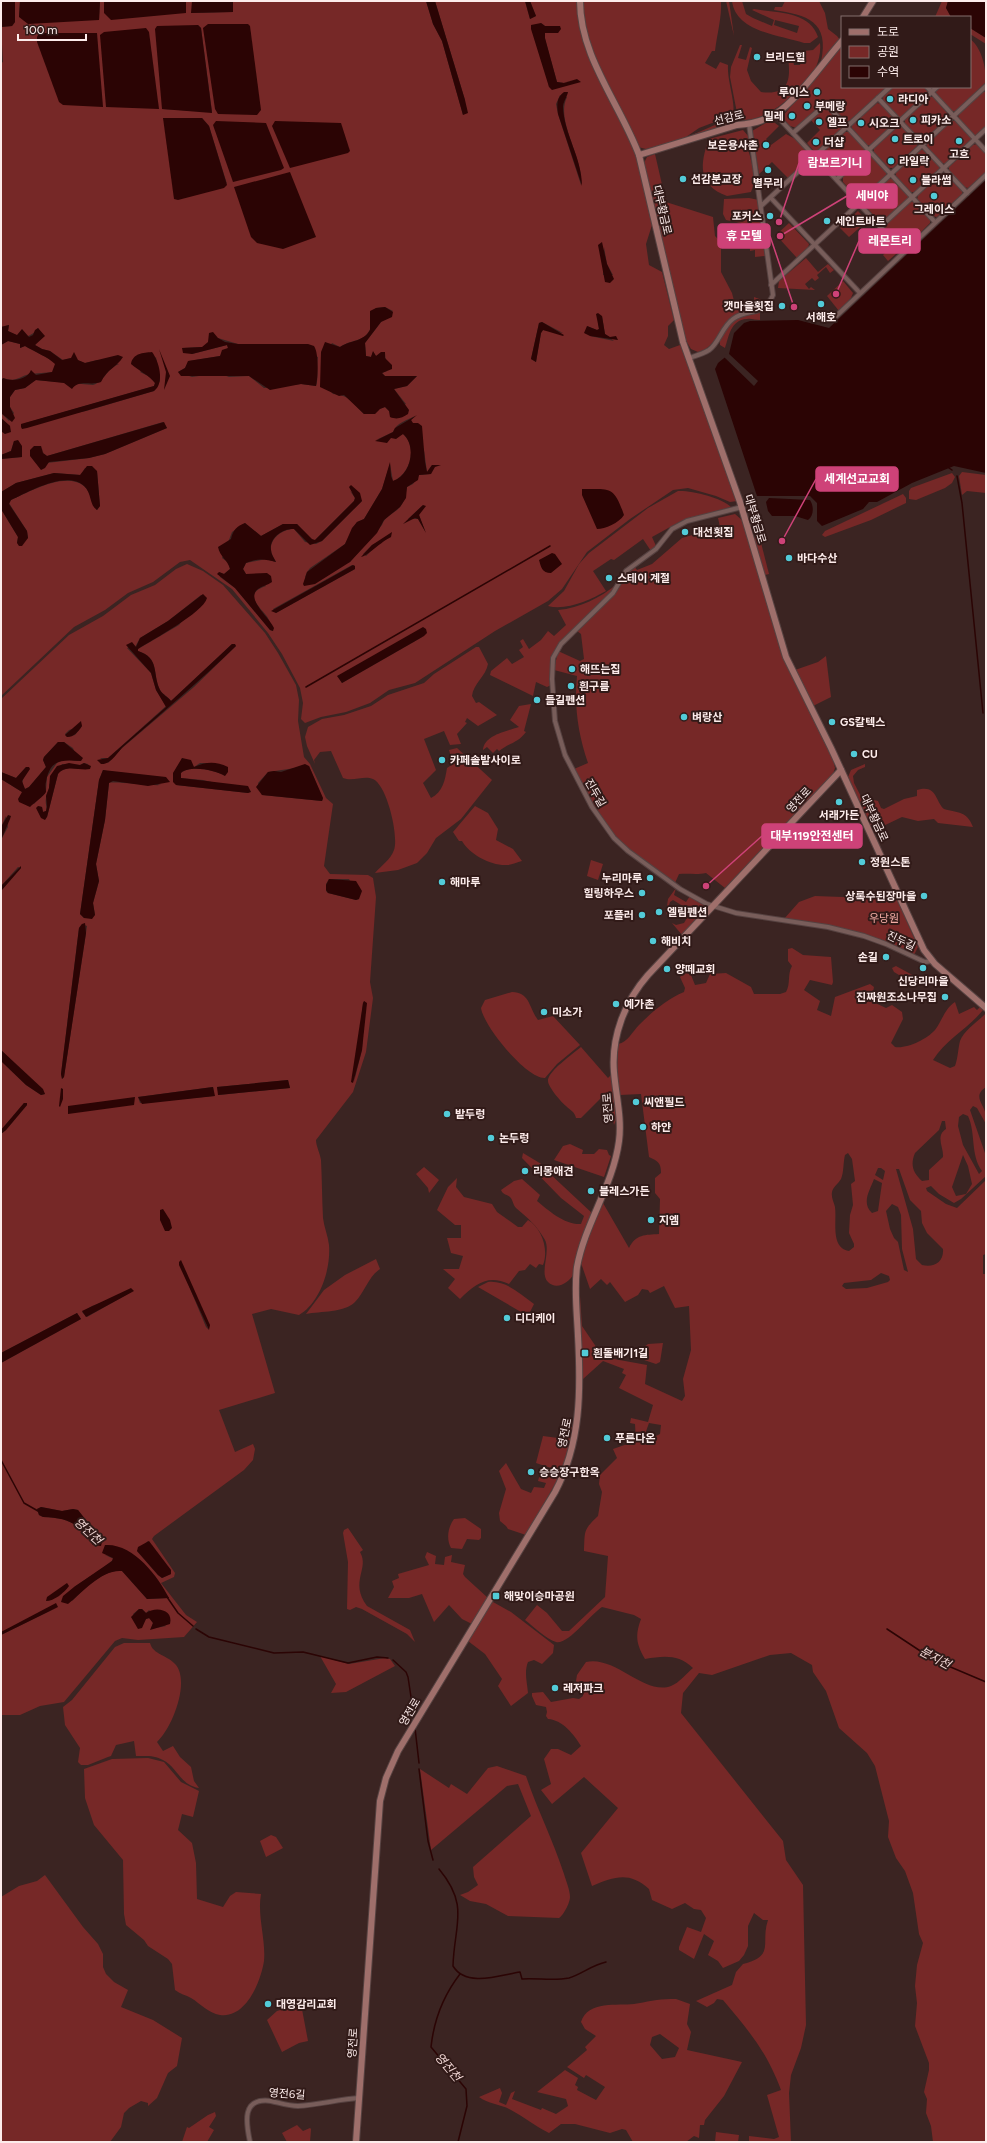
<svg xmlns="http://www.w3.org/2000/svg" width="987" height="2143" font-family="Figtree,'Noto Sans KR',sans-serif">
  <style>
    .green { fill: #762827; fill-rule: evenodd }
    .water { fill: #2b0404 }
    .pier { fill: #3b2422 }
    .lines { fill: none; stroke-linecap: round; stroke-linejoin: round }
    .stream { stroke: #2b0404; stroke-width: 1.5 }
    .street-casing { stroke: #564241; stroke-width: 6 }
    .secondary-casing { stroke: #564241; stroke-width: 8 }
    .street { stroke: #785d5a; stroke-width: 4 }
    .secondary { stroke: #9f6f6b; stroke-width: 6 }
    .poi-dot { fill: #52cbd8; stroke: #311a18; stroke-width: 1.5 }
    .labels { text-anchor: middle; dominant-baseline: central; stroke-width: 4; stroke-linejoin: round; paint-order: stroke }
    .poi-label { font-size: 11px; font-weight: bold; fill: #fdeceb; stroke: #311a18; text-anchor: start }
    .street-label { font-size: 11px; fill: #fdeceb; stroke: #311a18 }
    .park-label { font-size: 11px; fill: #f3aca5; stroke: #311a18 }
    .water-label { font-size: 12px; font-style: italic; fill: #f0d6d4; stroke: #311a18 }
    .leader { fill: none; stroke: #ce4278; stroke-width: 1.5 }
    .callout-dot { fill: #ce4278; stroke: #311a18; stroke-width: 1.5 }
    .callout { fill: #ce4278; stroke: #ce4278; stroke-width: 1.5 }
    .callout-label { font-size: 12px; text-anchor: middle; font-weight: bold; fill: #fff }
  </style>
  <rect width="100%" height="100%" fill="#3b2422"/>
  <g class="green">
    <path d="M15 1H20L19 17 99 20 100 1H104V13H186V1H192V13L232 12 233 1H426L433 24 442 41 463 115 465 100 435 1H525L530 19 536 16 530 1H577L582 38 635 152 652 225 646 244 649 265 662 272 674 320 668 326V336L664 345 669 349 680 345 683 347 737 501 730 502 716 496 688 488 673 490 630 519 587 552 562 589 548 601 495 631 415 683 389 690 370 703 346 712 321 717 305 723 301 719 303 703 300 688 282 654 268 633 232 589 190 560 180 562 153 582 128 593 105 610 74 627 1 696V509L18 537 17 543 28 538 27 531 9 503 11 500C29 492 65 471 84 486 91 492 91 502 97 510L100 506 97 471 85 468 81 475 54 473 16 483 1 492V459L22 457 14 441 11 451 1 455V431L5 434 10 426 1 418V413L9 421 14 413 10 407V397L15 390 25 388 35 380 93 385C105 381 106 369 119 364L97 360 85 363 71 358 63 360 50 351 42 349 35 345 42 334 38 328C29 340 20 338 8 331L9 325 1 327V63L3 62 1 27 12 26 15 22ZM541 23 545 26H560L558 33H545V39L557 82 564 83 577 79 549 87ZM198 25 201 28 212 112 162 109ZM560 95 567 97C555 121 584 158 581 185L558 114 556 104ZM163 118H202L209 126 227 184ZM604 247 607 264 613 275H603ZM385 307 393 311 381 322 365 343 366 356 371 357 373 352 376 356 385 353 387 371 382 373 385 376H417L407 386 394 389 406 404 389 411 385 407 364 414C353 403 349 395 333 394L321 381V359L332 343 340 347C355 337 368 344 372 322L370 318 376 308ZM602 316 605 334 614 341 590 336 587 326 597 330 599 329 598 323ZM542 322 563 333 543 330 541 333 536 362 531 359 539 323ZM218 338 238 344 281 345 318 357C316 367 319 376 316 386L301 384 264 388 249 376 229 377 224 375H206L192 377 178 372 185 368 189 361 220 356 228 348 227 345 192 354 182 348 203 347ZM156 357 160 381 154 391 86 411 22 424 154 386 155 383 150 377 140 372ZM415 416 411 420 424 450 427 472 432 465 431 474 419 475 413 484 407 487C405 495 405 501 400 507 394 514 385 516 382 525L350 562 305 577 307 572 310 568 345 544 357 522 364 519 382 489 390 464 393 481C410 475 418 447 403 434L376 440 393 432C396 423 407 420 415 416ZM163 422 167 428 105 454 89 458 47 463 41 446 43 453 47 456ZM350 491 362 501 322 541 316 544 305 542 294 529C283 529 270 538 271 550 271 554 274 558 276 562L266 559 246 563 243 569 246 574H255L266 586C245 593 256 603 265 614 269 618 271 625 273 631L270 630 235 588 220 577 219 572 224 574 230 569 229 563 222 558 232 532 245 523 261 536 283 524H297L312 540H315L354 501 355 498ZM423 505 419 515 425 531 418 519H408ZM391 537 379 543 366 556 363 554 372 545ZM352 565 355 566V569L276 613 273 609ZM424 636 342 683 338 676Z"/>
    <path d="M582 1H721C722 17 717 34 715 51H712L705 63 716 69 720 62 728 65C727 81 736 103 733 115L699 128 686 137 677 141 646 149 638 147 593 53 585 27Z"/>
    <polygon points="726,1 729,1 734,36"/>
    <path d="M732 1H742L746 14 753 18 772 26 774 20 752 10 754 9C777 13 810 11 818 37L810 43H804C779 35 736 32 732 1ZM775 20 799 26 797 33 774 25Z"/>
    <path d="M785 1H819L825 13 828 29 837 36 840 40 821 62C830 21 807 15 774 10L775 7H782Z"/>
    <polygon points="942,1 948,1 946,8 951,17 935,17"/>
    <polygon points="970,28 986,38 986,44 970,34"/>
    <path d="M970 39C982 48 986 68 986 82L956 111H951L936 95V90L940 87H970Z"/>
    <path d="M820 43C821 51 819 60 816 67 808 87 759 129 738 118L730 77 731 67 740 45H742L738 58 746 60 750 47 752 48 747 70 751 81 761 92C789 96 791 80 788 57L792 56 794 65H800L804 51 813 50Z"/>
    <polygon points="842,46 842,87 887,87 849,121 846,121 826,101 797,128 790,126 782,117"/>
    <polygon points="893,87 924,87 927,91 927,94 903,117 899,117 883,100 883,96"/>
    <polygon points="983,92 986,92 986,127 977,135 974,135 958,118 959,114"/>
    <polygon points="929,97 933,97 948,114 948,118 924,140 920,140 905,124 905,120"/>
    <polygon points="877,103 881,104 896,119 895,123 871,145 867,145 852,128 852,125"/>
    <polygon points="823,108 827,108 842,124 842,129 818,151 813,150 807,143 820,130 810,119"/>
    <polygon points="731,118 734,120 732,124 692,135"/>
    <polygon points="771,120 779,126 766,139 771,145 786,134 797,140 809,154 809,159 788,178 772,162 759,174 752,131"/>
    <polygon points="951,121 955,121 971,138 971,142 946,164 942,163 927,147 927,143"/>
    <polygon points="899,126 903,127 917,143 917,146 893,168 889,168 874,152 874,148"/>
    <path d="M743 130 749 137 746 142C750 157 758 177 751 192L727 196C697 185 700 163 709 139Z"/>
    <polygon points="845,132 849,132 864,148 864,152 839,174 836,174 821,159 821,154"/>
    <polygon points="977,144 986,154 986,172 968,188 964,187 949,171 949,167 973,145"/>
    <polygon points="920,150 923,150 939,166 939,170 915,192 911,192 896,176 896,172"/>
    <path d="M655 154 666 202 713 217 715 236 721 242V272L732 293 734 301C742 306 746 302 754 301V297L765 301C759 314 742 309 731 318 718 329 716 348 698 352L691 349 685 339 643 165 647 157Z"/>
    <polygon points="867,155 871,155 886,172 886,176 862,198 857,197 843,182 843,177"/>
    <polygon points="942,173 947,174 962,190 962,194 937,217 932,216 917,200 918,195"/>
    <polygon points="888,179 893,179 908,196 908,199 883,222 880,222 865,206 865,202"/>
    <polygon points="749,198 759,200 763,225 760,228 765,256 755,257 755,250 750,251 749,231 744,231 741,223 726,220 723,214 724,199"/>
    <polygon points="910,202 915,202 930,219 930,223 907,246 902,245 885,228 886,224"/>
    <polygon points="858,211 867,221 849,237 840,228"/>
    <polygon points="789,223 809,244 808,248 797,258 776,235"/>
    <polygon points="892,247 897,253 888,261 883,255"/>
    <polygon points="806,258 818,272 828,264 834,270 830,273 826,267 817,275 819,278 815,281 812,278 805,284 809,289 811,287 815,290 778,288 779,281"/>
    <polygon points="843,281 853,293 851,298 839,311 827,296"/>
    <path d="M760 313V320C755 320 751 318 747 319 730 320 729 337 725 348L720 345C719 339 722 336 725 331 734 318 745 314 760 313Z"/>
    <path d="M8 341 20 344V348L25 346C35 352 48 357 56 364L53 372C45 373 37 373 30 374 19 376 17 383 3 378L1 381V345Z"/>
    <polygon points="962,472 986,475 986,493 967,491 962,495 959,476"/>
    <polygon points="952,473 955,477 952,483 945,488 916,500 909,499 909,491 911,488"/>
    <path d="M678 491C690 490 723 498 731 507L681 521 652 537 656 546 651 551 643 539 614 560 611 559 593 571 606 591C590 600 566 611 548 606L564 591 579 564 589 553 648 508Z"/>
    <polygon points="903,494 906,498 906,503 871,520 825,537 822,535 825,531"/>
    <path d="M735 514 743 521 787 664 833 759 835 768 833 774 725 888 706 873C696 875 689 873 679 874L675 883C654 868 631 854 614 835 597 816 585 792 574 769L588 763C578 734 574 706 577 676L554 670 558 651 580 661 584 659 581 634 577 631 597 610 631 568 634 566 637 570 652 564 682 538 720 527 718 518Z"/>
    <polygon points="759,535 769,574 765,575 754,540 755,537"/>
    <path d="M187 564 203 571 223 585 265 633 278 653 296 685 299 700 298 721 304 757 310 764 326 798 333 804 324 866 330 874 368 875 373 878 376 897 370 982 373 998 366 1052 353 1092 316 1140C316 1146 320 1153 321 1160 322 1180 322 1199 323 1218 324 1227 328 1236 329 1245 331 1269 320 1303 299 1315L271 1309 252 1314 275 1393 219 1410 235 1452 253 1444 255 1449 253 1460 244 1470 154 1536 152 1539 175 1573 174 1577 161 1583 186 1615 197 1622 184 1637 138 1640 122 1638 115 1641 64 1702 40 1706 20 1715H1V1635L58 1607 1 1632V1363L81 1319 77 1313 1 1353V1134L6 1130 27 1105 24 1103 1 1130V1061L26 1085 41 1095 45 1094 1 1050V891L21 868 18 867 1 886V840L8 827 6 816 1 827V779L22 792V795L34 804 46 791 47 777 57 763 65 759 78 761 73 748 64 742H58L44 757 43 760 46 767 29 787 25 789 22 784 26 767 16 778 1 772V699L69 635 103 616 131 595 155 585 176 569ZM201 595H203L179 625 138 649V651C160 658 152 673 160 690 163 695 168 696 171 701L232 644 236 646 194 687 121 749 108 763 100 758H108L166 706 156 690 151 673 127 648 133 645 135 647 140 638 168 621ZM82 726 75 735 67 737 65 734 69 730ZM182 758 194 767 200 763H214L225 776C215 770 190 765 181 773V778L203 780 251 791 248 793 176 785ZM84 763 88 764 90 769 69 768 60 771 58 774 47 817 38 806 42 807 43 812 46 811C47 806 45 803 46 798 46 793 50 790 49 785L62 764 80 765ZM309 766 323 799 322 801 262 795 258 783 268 772ZM103 770 161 785C151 786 113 781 109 783L105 820 96 864 99 881 93 903 95 915 84 918 80 914 99 780ZM329 879H349L359 899 356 900 328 893 326 891V884ZM82 924 87 926 86 933 64 1077 62 1079 61 1074 79 928ZM365 1001 362 1050 354 1082 363 1003ZM288 1080 290 1088 219 1095 217 1087ZM213 1087 214 1096 140 1103 138 1097ZM179 1262 209 1330 206 1327ZM133 1291 87 1317 82 1312 92 1306ZM41 1507 62 1511 73 1509 78 1510 100 1538 93 1545C78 1523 69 1518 43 1517L39 1515 37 1509ZM148 1541 171 1571V1574L162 1578 158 1575 137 1551ZM105 1555 141 1561 169 1598 147 1599 122 1571C104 1569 84 1589 72 1601L74 1587 103 1568 114 1559ZM139 1609H142L146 1613 149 1610 166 1626 151 1629 153 1623 150 1618 146 1619 142 1624 133 1614Z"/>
    <path d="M617 584 605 600 557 646 551 661V685L547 687 536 682 533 696 490 675 491 671 507 658 512 664 524 657 519 650 523 647 520 641 523 639 529 649 541 640 548 631 554 636 566 625 558 610C580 608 600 598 617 584Z"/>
    <path d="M476 647H479L488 664C486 676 473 684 472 696L476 703 479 702 497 715 478 726 467 718 465 722 467 723 457 734 461 744 450 745 444 731 424 739 436 770 423 783 431 798C443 792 445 780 447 768L453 764 449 750 457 748 492 780 461 819 436 838 427 853 417 863 398 870 375 873C381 866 391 859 394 850 399 836 387 785 373 779 364 775 353 782 343 778L331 751 320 752 314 760 315 764 307 746 305 737 308 727 322 719 344 715 371 706 388 695 424 683 434 674Z"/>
    <polygon points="826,656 831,697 813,706 795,670 818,662"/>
    <path d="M531 704 524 731 526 732C518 743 509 743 499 751L497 749 493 753 487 747 483 750C484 735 507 731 519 727L510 720 519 706Z"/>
    <path d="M865 764V767L858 770 853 776 854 783 868 810 874 800 878 801 881 808 884 809 904 799 917 796V790C937 784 935 801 944 809 958 813 967 811 973 827L938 823 934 819 918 821 902 817 879 828 881 833 872 834 848 777 851 770Z"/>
    <path d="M475 806 488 813 498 829 496 840 513 849 522 861C517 862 512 865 507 865 491 866 469 854 462 841H459L453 832Z"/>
    <polygon points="591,860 603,864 598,880 587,876"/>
    <polygon points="676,888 674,895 686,902 690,896 708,906 682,935 672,923 676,925 684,923 691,911 673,900 670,902 666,915 666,913 668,899"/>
    <path d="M815 896 897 899 918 947 914 955C870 930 831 927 784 919L799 902Z"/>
    <path d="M792 948 803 955 831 957 833 982 832 985 810 980 804 990 820 1001 817 1010 831 1016 835 997 870 984 874 987 871 1001 886 1008 892 1005 902 1012 903 1019 891 1043 895 1047C907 1049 927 1039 935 1030 942 1021 945 1008 955 1002L959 1014 974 1007 977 1010 980 1007 983 1010C968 1029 946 1039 933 1060L950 1068 955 1066C958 1058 958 1049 960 1041 964 1030 979 1021 986 1013V1087C972 1096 984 1104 986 1115 987 1118 986 1121 986 1124L977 1108 973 1106 970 1110 986 1156V1176L961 1199 954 1203 939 1194 931 1186 926 1188 927 1191 946 1204 957 1208 986 1180V1254L983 1255V1274H986V2142H933L931 2126 926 2113 927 2099 924 2092 929 2070V2063L915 2026 917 2003 915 1986 917 1965 923 1943 919 1934 913 1893 905 1871 896 1858 888 1837 889 1821 875 1766 867 1753 839 1728 826 1691 813 1672 812 1665 791 1653 770 1655 712 1675 699 1673 683 1693 681 1713 783 1841 786 1860 803 1885 805 1979 806 2025 801 2048 791 2075 789 2093 791 2142H749V2136L774 2139 779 2137 767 2095 781 2090C767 2052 749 2031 723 2000L717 1999 714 2003 707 2007 696 2001 732 1985 736 1972 743 1964C776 1956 760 1943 768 1920H763L754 1913 748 1926V1946L744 1955 739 1961 723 1968 718 1961 708 1955 714 1941 704 1934 694 1959 679 1950V1947L687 1927 701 1932 706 1918 701 1910 694 1909 685 1903 672 1909 652 1900 649 1889C629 1871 614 1877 592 1886L581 1853 618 1808 584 1777 552 1804 541 1790 551 1784 544 1759 551 1749H558L571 1755 581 1746C574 1735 563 1720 548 1719L546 1716 547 1712 546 1707 536 1705 532 1696V1693L543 1692 551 1702 573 1698 579 1699 583 1696V1692L576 1681 577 1675 586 1662C615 1655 645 1696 671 1686 679 1683 687 1673 693 1668 678 1654 664 1656 645 1659 636 1644 635 1635 641 1619L634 1615 602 1607C591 1614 568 1645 556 1642 546 1639 534 1627 525 1620L537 1605 547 1613 562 1631H569L605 1597 608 1556 584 1551C585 1531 583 1530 598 1516L602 1492 599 1484 600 1475 617 1458 613 1449 636 1441 635 1424 630 1423 631 1418 648 1422 653 1405 619 1388 626 1375 622 1373 624 1369 603 1361 583 1379 578 1300 580 1296 582 1326 603 1357 647 1365 645 1384 682 1401 685 1396 683 1379 691 1350 689 1306 675 1308 664 1286 650 1293 648 1290 642 1289 638 1295 625 1302 610 1282 607 1285 601 1279 590 1289 581 1263 589 1233 603 1203 629 1248C636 1234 645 1235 659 1234L660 1199 655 1193V1178L661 1173C661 1163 658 1161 649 1157L641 1094 620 1095 617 1071 618 1044C628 1042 632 1032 639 1025 652 1012 667 999 684 992L685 988 680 977 685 972 691 975 695 985 706 983 710 974 726 973 751 987 754 994H780L786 992C791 983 787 975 792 966L788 961V949ZM963 1114 968 1116C976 1133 970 1155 982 1171L979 1174 963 1145 958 1126 959 1117ZM942 1121H945L946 1129C935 1136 944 1148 943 1157L929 1170V1180L922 1181C913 1173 910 1165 915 1153L939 1130ZM848 1153 852 1159 855 1181 851 1184 853 1205 850 1215 849 1233 854 1244V1247L849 1251C830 1248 837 1221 835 1207 834 1202 831 1198 832 1192 833 1187 838 1184 841 1179 844 1172 843 1163 845 1155ZM963 1155 968 1166 972 1184 966 1194 956 1196 952 1187ZM878 1168H881L885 1171 883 1180 875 1175ZM896 1169H899L910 1200 921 1211 922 1223 927 1233 943 1249C944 1262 934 1268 922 1265L916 1259 913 1229ZM874 1179 882 1183 878 1211 872 1213C861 1203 870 1190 874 1179ZM892 1204 898 1207 901 1215 902 1249 908 1272 904 1270 898 1242 894 1238 890 1229 886 1211ZM881 1273 889 1276 890 1280 888 1282 867 1288 846 1289 842 1286 844 1283 871 1280ZM649 1423 661 1425 660 1434 656 1436 644 1437Z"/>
    <polygon points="896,966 916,977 917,983 914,984 894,972 892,968"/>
    <path d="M512 992C530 992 529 1008 538 1020L553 1016 580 1045 557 1064 545 1078C526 1079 483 1025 481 1008L485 1000Z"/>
    <path d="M581 1047 608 1078 612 1074 617 1117 614 1125 611 1109 605 1094 581 1118H576C575 1112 570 1110 566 1106 562 1103 548 1087 548 1081 547 1072 574 1053 581 1047Z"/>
    <polygon points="570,1144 583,1150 582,1154 594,1154 599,1149 607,1150 609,1155 611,1156 604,1177 554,1160 563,1146"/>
    <path d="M523 1153 548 1168V1172L593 1214 574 1274C569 1282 557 1291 548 1282 539 1273 551 1252 545 1240 537 1226 528 1218 516 1208 513 1205 513 1200 510 1197 506 1194 503 1195 501 1190L514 1181 522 1179 540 1195 537 1201C549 1211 565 1225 581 1224L584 1216 561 1198 522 1158Z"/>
    <polygon points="424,1167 439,1180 429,1193 428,1188 416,1174"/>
    <path d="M457 1178 456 1187 464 1197 492 1204 497 1212 518 1227H522L528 1220C542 1228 549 1250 543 1265L539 1264 536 1268 530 1264 525 1270 519 1271 509 1284C488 1274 475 1284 460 1299L448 1288 455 1279 443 1269H459L463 1256 451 1253 447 1238H461V1225H455L437 1210 448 1187Z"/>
    <path d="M376 1259 380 1269C368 1277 365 1292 355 1302 344 1313 321 1311 306 1314L324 1290 345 1275Z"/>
    <path d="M488 1282C506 1280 520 1294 534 1304L528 1316 478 1287Z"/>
    <polygon points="663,1343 660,1362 656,1364 632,1356 648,1344"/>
    <polygon points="561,1427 575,1427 563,1470 560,1468 557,1470 536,1463 543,1436 558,1438"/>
    <polygon points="506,1463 521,1489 531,1493 534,1487 544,1488 546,1483 538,1481 541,1470 559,1477 526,1535 508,1529 506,1526 500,1521 499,1513 506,1489 499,1471"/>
    <path d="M465 1518 481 1529V1538L479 1540 467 1539 462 1549 451 1548C446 1539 448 1527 454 1519Z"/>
    <path d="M348 1528 363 1550 360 1552C370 1569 349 1581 367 1606L410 1630 415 1642 407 1634 362 1609 356 1607 350 1610 347 1609 348 1562 343 1533 344 1530Z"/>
    <polygon points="427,1552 436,1556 435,1564 444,1565 445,1557 452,1555 451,1562 465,1565 463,1574 465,1577 488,1598 472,1624 462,1619 449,1605 434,1622 422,1594 409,1598 388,1598 394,1587 392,1581 399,1578 398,1574 429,1565 425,1557"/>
    <path d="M493 1602 511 1612 554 1645 553 1653 542 1664 534 1660 528 1662C524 1672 527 1682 528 1693L511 1706 498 1686 502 1679 485 1654 468 1641 491 1603Z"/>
    <path d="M124 1643H150C153 1655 168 1655 176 1665 190 1683 172 1728 157 1742L163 1751 173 1746 180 1757 191 1767 194 1781 199 1788C180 1785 178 1768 163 1760 155 1755 145 1756 136 1756L134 1741 116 1745 111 1756 108 1757 88 1765H81L78 1762 80 1748 65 1725 63 1707 72 1700 115 1647Z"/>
    <polygon points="320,1656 349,1664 385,1658 390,1659 395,1666 346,1692 331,1693 336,1684"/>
    <path d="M148 1758 164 1762 181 1782 199 1791 193 1817 182 1814 178 1830 192 1843 196 1863 197 1899 223 1907 230 1896 236 1892 261 1894C257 1916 266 1939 264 1961 261 1981 246 2019 220 2015 208 2013 201 2004 191 1998 186 1995 180 1994 175 1990L172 1964 168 1959 148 1946 144 1940 126 1925 124 1914 123 1860 94 1825 85 1798 84 1769 112 1759Z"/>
    <path d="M497 1766 526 1776C537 1809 553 1840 564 1874 566 1881 570 1890 570 1897 570 1903 563 1916 559 1918L508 1916 486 1904 470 1901 460 1895 468 1892 478 1885 474 1877 473 1867 531 1816 518 1784 507 1786 431 1850 420 1769 449 1788 451 1784 467 1794 488 1768Z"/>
    <polygon points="271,1835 276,1837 283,1848 266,1857 260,1841"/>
    <polygon points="45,1875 83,1927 98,1944 103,1954 103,1967 106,1974 114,1982 128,1990 121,2007 153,2020 182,2038 177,2066 168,2073 157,2098 148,2106 148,2103 141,2101 129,2108 124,2113 121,2127 110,2142 1,2142 1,1897 19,1886 37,1881"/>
    <path d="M671 1999H676L690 2004 687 2024 691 2032 687 2050 742 2062 724 2096 705 2120 704 2125H700L699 2138 694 2136 686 2142H633L626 2130 622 2129 610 2133 575 2124H561L549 2133C535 2126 524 2117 511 2110 501 2104 488 2104 479 2097L500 2088 502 2093 499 2102 506 2105 511 2093 515 2091 512 2099 541 2110 542 2108 556 2114 568 2106 566 2099 537 2092 565 2070 578 2078 575 2085 578 2087 577 2090 596 2100 605 2087 586 2075 584 2078 567 2067 587 2050 585 2047 596 2036 585 2029 581 2022C588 2000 618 2006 634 2004 646 2002 658 1999 671 1999ZM660 2034 679 2048 675 2057 662 2059 650 2045 652 2037Z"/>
    <polygon points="301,2004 308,2041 299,2043 282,2052 267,2020 277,2011"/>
    <polygon points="215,2112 216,2116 209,2127 214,2130 207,2142 182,2142 187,2127 189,2128 208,2115"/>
    <polygon points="297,2125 303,2131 310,2128 311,2129 310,2142 287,2142 282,2133"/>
    <polygon points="716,2132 739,2135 738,2142 715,2142"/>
  </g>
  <g class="water">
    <polygon points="1,1 15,1 15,22 12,26 1,27"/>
    <polygon points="20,1 100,1 99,20 28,24 19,17"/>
    <polygon points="104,1 186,1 186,13 111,20 104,13"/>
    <polygon points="192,1 233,1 233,12 191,13"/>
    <polygon points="426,1 435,1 465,100 468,113 463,115 442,41 433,24"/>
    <polygon points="525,1 530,1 536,16 530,19"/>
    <polygon points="948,1 986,1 986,38 970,28 970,17 951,17 946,8"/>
    <polygon points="541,23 545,26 560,26 561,29 558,33 545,33 545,38 557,82 564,83 577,79 581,82 552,90 549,87 531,29 531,25"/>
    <polygon points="208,24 248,24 250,26 261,110 257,115 218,114 215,109 203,28"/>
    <polygon points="198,25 201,28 212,113 162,109 155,29 157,26"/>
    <polygon points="146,28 149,32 159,109 106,107 100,35 104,32"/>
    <polygon points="39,33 97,33 103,107 63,105 59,102 37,42 37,37"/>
    <path d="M564 92H568C567 97 563 102 563 107 564 134 582 158 582 186L558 114C557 105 556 98 564 92Z"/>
    <polygon points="163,118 202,118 209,126 227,185 224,188 178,200 174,199"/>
    <polygon points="216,121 266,123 284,168 281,170 233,182 213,125"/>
    <polygon points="275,121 341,123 350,151 348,153 290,168 272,126"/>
    <polygon points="290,172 316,237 283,249 257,243 251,237 234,187"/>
    <polygon points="986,180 986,473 954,466 912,483 877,502 869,502 863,509 822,526 817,521 817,503 810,496 757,496 715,369 718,363 729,354 734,333 744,323 750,321 798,320 829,328"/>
    <polygon points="602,242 607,264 614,279 610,283 605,282 598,245"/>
    <path d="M385 307 393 312 392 317 381 322 365 343 366 356 371 357 373 351 376 356 381 352H385V358L392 365V369L382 373 385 376H417L407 386 394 389 409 410 408 414C402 418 397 420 390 417L389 411 385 407 380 409 375 414H364L344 395 339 396 320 387 321 352 325 342 340 347C351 340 363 342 370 330V311L376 308Z"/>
    <polygon points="598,313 602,316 605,334 610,337 616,336 618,340 590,336 584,333 587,326 597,330 599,329 596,314"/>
    <polygon points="542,322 564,335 563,336 543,330 541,333 536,362 531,359 539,323"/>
    <path d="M9 325 8 331 17 335 22 329 29 337 33 335 35 330 38 328 45 336 35 345 42 349 50 351 62 360 71 358 74 352 78 360 85 363 118 355 123 357C116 368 108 368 101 382 90 386 79 379 72 389L64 383 36 380 25 388 15 390 10 397V407L15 418 12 422 1 413V381L3 378C12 382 27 380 31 370L36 375 52 372 55 364C48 357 35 352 25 346L20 348V344L8 341 1 345V327Z"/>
    <path d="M213 332 218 338 225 342 238 344H308L314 346C319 353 318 377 316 386L301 384 270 390 249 376H181L178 372 185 368 188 361 220 356 222 350 228 348 227 345 192 354 183 353 182 348 202 347 208 342 209 333Z"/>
    <polygon points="159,349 170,376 164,390 166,372"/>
    <path d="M152 352C159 361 165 383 154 391L27 428 22 429 21 427V424L154 386 155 383C149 375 139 371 131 364 133 353 143 353 152 352Z"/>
    <path d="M417 415 411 420 413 423H418L422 426 425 462 427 472 432 465H441L435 467 431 474 419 475 418 480 407 487 406 498 400 507 384 520 377 533 350 562 315 584 304 586 303 584 307 572 345 544 352 528 357 522 364 519 382 489 390 462 391 476 393 481C411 475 417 446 403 434L396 439 391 438 387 443 375 441 393 432 395 428Z"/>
    <polygon points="1,418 10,426 11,432 5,434 1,431"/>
    <polygon points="164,422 167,428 105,454 89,458 49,462 45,468 41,470 30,456 30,450 34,446 41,446 43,453 47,456"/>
    <polygon points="18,440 22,446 22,457 1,459 1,455 11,451 14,441"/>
    <path d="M87 466H92L97 471 100 506 97 510C89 505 92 493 84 486 66 470 29 492 11 500L9 504 27 531 28 538 22 546H19L17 543 18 537 1 509V492L16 483 54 473 80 475Z"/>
    <path d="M351 485 360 493 362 501 322 541 310 545 294 529C283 528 269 538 271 550 271 554 274 558 276 562 265 559 257 558 246 563L243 569 246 574 267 573 271 576 272 582C268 585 262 586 258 589 245 599 270 618 274 628L273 631 270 630 235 588 217 574 219 572 224 574 230 569C228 560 220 557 218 547L231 539C233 530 237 526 245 523L261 536 283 524H297L312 539 315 540 354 501 355 498 349 487Z"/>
    <path d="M582 489C611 489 614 486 624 515 619 523 605 529 597 529L582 495Z"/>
    <path d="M769 498 810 500C814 506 814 516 808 520L795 516H772L768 511 766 502Z"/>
    <polygon points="423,505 426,506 419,515 426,533 418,519 415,518 403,524"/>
    <path d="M392 532 391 537C382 541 366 557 361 557L372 545Z"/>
    <path d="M552 553 555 554 562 564 551 573C542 573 541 567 539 560Z"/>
    <polygon points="353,565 355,566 355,569 276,613 271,611"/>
    <path d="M203 594 207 598C203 613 152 640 138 649V651C160 658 152 673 160 690 163 695 168 697 171 701L232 644H235L236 646C200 681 162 713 124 746 118 751 111 765 101 764L97 760 108 758 166 707 156 690 151 673 126 645 132 642 136 647 140 638 168 621Z"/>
    <polygon points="423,627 426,629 427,633 424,636 342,683 337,676"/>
    <path d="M81 721 82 726C78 732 74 737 67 737L65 735Z"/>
    <path d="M58 742H64L83 758 81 761C63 760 50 758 46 782 45 785 46 789 46 792 44 796 34 803 30 807L19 802 18 799 22 792 1 779V772L16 778 26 767H29L30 769 22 781 25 789 29 787 46 767 43 760 44 757Z"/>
    <path d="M182 758 191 760 194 767C206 762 215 761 228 767V772L225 776C215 770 190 765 181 773V778L248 786 251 792 248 793 176 785 173 782V773Z"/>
    <path d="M69 763 80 765 84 763 91 766 90 769C79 771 66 764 58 774L47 817 45 820 41 818 36 808 38 806 42 807 43 812 46 811 47 807 46 796 49 788 50 776 57 766Z"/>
    <polygon points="305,764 309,766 323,798 322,801 262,795 256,787 268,772 274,771 281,772"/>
    <polygon points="103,770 166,777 170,782 148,786 113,781 109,783 105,820 96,864 99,881 93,903 95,915 92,919 84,918 80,914 99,780"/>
    <polygon points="8,815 11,816 10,819 1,840 1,827"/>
    <polygon points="21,866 21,868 1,891 1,886"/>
    <polygon points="329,879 356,881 362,891 359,899 356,900 328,893 326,890 326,885"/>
    <polygon points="85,923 86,933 64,1077 62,1079 61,1074 79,928 82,924"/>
    <polygon points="364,1001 367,1003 362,1050 353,1083 351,1082 363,1003"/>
    <polygon points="1,1050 43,1089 45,1094 41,1095 26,1085 1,1061"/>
    <polygon points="288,1080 290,1088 218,1095 217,1087"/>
    <polygon points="213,1087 215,1096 142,1104 138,1097"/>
    <polygon points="61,1088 63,1089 63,1099 60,1107 59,1106"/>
    <polygon points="135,1097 134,1105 68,1114 68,1106"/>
    <polygon points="24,1103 27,1103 27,1105 6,1130 1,1134 1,1130"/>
    <polygon points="163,1209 170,1220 172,1228 169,1231 165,1231 160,1220 160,1210"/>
    <polygon points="181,1260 210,1325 209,1330 179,1265 179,1262"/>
    <polygon points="131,1288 134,1291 86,1317 82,1311"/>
    <polygon points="77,1313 81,1319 1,1363 1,1353"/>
    <path d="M41 1507 62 1511 73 1509 78 1510 100 1538 102 1542 101 1546 93 1545C78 1523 69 1518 43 1517L39 1515 37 1509Z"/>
    <polygon points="149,1541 171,1570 171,1574 162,1578 158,1575 137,1551 138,1547"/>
    <path d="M105 1545C133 1543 158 1576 169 1598L147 1599 122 1571C102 1569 83 1592 68 1604L61 1602 63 1596 74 1587 112 1561 113 1558 102 1553Z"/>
    <path d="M67 1583 69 1586C64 1593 54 1601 46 1601L47 1597Z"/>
    <polygon points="56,1603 58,1607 1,1635 1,1632"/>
    <path d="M139 1609H142L146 1613C155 1606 174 1609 170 1624L150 1630 153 1623 149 1618 146 1619 142 1628 138 1629 131 1617Z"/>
  </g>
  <polygon class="pier" points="728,353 758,381 754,386 723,356"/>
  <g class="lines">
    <g class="stream">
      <polyline points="949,468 952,470"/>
      <polyline points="957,476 962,503 983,713"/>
      <polyline points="306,687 550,546"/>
      <polyline points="1,1460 24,1503 38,1511"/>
      <polyline points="167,1597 178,1613 193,1626"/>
      <polyline points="196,1629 209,1637 274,1653 303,1652 348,1663 377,1657 388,1658"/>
      <polyline points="887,1629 934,1660 986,1682"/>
      <polyline points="393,1660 406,1672 408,1677 414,1717"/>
      <polyline points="415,1728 419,1763"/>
      <polyline points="419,1769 428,1841 433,1860"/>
      <path d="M439 1869C470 1906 454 1925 453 1966 466 1988 501 1975 520 1972L522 1979C538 1978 554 1981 569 1978 582 1974 592 1965 606 1962"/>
      <path d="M458 2142 467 2106 466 2089 431 2047C434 2019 443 1996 460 1974"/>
    </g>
    <defs>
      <g id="street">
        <polyline points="927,87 986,151"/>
        <polyline points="878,98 967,193"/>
        <polyline points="775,114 904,252"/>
        <polyline points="793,133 826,104 935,222"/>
        <polyline points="837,179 937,87"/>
        <polyline points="771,198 860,293"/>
        <polyline points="761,206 890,87"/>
        <polyline points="880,227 986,129"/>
        <polyline points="771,285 986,86"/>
        <polyline points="832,320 986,175"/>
        <path d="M689 358C695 356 703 354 709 350 719 343 722 327 733 319 749 307 763 318 773 295L749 124"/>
        <polyline points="742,507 687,521 672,529 656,549 626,571 613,593 561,644 553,658 552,679 555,721 565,755 592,807 614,838 628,851 680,889 707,904 736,913 828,927 864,936 886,944 925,962 932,961"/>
        <path d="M250 2142C246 2123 241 2097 271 2101 280 2103 289 2106 298 2106 319 2105 339 2099 359 2098"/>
      </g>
      <g id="secondary">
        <path d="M580 1C580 57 620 104 639 155L683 342 740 502 786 657 831 748 924 950 935 964 986 1008"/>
        <polyline points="863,17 873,1"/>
        <path d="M639 155 737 125C750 124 764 121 775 114 796 102 825 60 842 41"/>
        <path d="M356 2142 380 1801 386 1778 398 1751 555 1492C581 1443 581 1391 578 1336 577 1313 574 1290 577 1267 585 1223 613 1186 619 1141 622 1118 616 1096 614 1072 611 1037 625 1001 648 975L841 770"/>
      </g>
    </defs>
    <use href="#street" class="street-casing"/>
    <use href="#secondary" class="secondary-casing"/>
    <use href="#street" class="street"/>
    <use href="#secondary" class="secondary"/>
  </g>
  <g class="poi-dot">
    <circle cx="757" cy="57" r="4"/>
    <circle cx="817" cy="92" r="4"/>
    <circle cx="890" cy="99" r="4"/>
    <circle cx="807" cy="106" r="4"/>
    <circle cx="792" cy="116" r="4"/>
    <circle cx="913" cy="120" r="4"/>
    <circle cx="819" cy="122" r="4"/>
    <circle cx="861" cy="123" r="4"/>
    <circle cx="895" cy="139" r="4"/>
    <circle cx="959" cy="141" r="4"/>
    <circle cx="816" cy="142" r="4"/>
    <circle cx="766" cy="145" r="4"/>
    <circle cx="891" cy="161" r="4"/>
    <circle cx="768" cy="170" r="4"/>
    <circle cx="683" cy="179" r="4"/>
    <circle cx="913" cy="180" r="4"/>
    <circle cx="934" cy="196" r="4"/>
    <circle cx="770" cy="216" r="4"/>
    <circle cx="827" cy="221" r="4"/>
    <circle cx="821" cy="304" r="4"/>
    <circle cx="782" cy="306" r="4"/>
    <circle cx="685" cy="532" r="4"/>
    <circle cx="789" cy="558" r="4"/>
    <circle cx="609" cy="578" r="4"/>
    <circle cx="572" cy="669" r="4"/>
    <circle cx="571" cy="686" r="4"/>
    <circle cx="537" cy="700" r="4"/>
    <circle cx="684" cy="717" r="4"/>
    <circle cx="832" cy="722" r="4"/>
    <circle cx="854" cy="754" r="4"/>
    <circle cx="442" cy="760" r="4"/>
    <circle cx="839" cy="802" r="4"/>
    <circle cx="862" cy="862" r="4"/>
    <circle cx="650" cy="878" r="4"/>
    <circle cx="442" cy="882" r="4"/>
    <circle cx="642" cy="893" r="4"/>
    <circle cx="924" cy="896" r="4"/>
    <circle cx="659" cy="912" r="4"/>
    <circle cx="642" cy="915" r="4"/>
    <circle cx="653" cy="941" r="4"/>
    <circle cx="886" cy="957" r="4"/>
    <circle cx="923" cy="968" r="4"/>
    <circle cx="667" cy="969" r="4"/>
    <circle cx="945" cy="997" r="4"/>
    <circle cx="616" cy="1004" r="4"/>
    <circle cx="544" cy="1012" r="4"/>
    <circle cx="636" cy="1102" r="4"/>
    <circle cx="447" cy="1114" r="4"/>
    <circle cx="643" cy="1127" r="4"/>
    <circle cx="491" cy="1138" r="4"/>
    <circle cx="525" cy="1171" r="4"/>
    <circle cx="591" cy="1191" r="4"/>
    <circle cx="651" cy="1220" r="4"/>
    <circle cx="507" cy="1318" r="4"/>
    <rect x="581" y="1349" width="8" height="8" rx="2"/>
    <circle cx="607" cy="1438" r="4"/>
    <circle cx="531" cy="1472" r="4"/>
    <rect x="492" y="1592" width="8" height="8" rx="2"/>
    <circle cx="555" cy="1688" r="4"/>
    <circle cx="268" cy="2004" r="4"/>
  </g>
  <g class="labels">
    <g class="poi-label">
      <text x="765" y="57">브리드힐</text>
      <text x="809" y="92" text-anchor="end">루이스</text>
      <text x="898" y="99">라디아</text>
      <text x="815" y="106">부메랑</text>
      <text x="784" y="116" text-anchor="end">밀레</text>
      <text x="921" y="120">피카소</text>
      <text x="827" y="122">엘프</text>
      <text x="869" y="123">시오크</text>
      <text x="903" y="139">트로이</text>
      <text x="824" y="142">더샵</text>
      <text x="758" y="145" text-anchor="end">보은용사촌</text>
      <text x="959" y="154" text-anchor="middle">고흐</text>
      <text x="899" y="161">라일락</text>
      <text x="691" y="179">선감분교장</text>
      <text x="921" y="180">블라썸</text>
      <text x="768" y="183" text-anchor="middle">별무리</text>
      <text x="934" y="209" text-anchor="middle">그레이스</text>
      <text x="762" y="216" text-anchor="end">포커스</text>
      <text x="835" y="221">세인트바트</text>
      <text x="774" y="306" text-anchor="end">갯마을횟집</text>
      <text x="821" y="317" text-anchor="middle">서해호</text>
      <text x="693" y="532">대선횟집</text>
      <text x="797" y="558">바다수산</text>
      <text x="617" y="578">스테이 계절</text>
      <text x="580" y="669">해뜨는집</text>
      <text x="579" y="686">흰구름</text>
      <text x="545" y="700">들길펜션</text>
      <text x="692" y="717">벼랑산</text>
      <text x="840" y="722">GS칼텍스</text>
      <text x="862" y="754">CU</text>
      <text x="450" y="760">카페솔밭사이로</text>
      <text x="839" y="815" text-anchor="middle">서래가든</text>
      <text x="870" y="862">정원스톤</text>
      <text x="642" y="878" text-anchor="end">누리마루</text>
      <text x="450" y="882">해마루</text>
      <text x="634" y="893" text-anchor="end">힐링하우스</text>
      <text x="916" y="896" text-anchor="end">상록수된장마을</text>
      <text x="667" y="912">엘림펜션</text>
      <text x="634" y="915" text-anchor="end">포플러</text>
      <text x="661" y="941">해비치</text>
      <text x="878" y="957" text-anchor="end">손길</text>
      <text x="675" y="969">양떼교회</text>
      <text x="923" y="981" text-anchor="middle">신당리마을</text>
      <text x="937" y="997" text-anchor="end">진짜원조소나무집</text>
      <text x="624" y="1004">예가촌</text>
      <text x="552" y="1012">미소가</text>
      <text x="644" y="1102">씨앤필드</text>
      <text x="455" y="1114">밭두렁</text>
      <text x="651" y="1127">하얀</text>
      <text x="499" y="1138">논두렁</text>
      <text x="533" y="1171">리몽애견</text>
      <text x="599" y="1191">블레스가든</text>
      <text x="659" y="1220">지엠</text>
      <text x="515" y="1318">디디케이</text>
      <text x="593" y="1353">흰돌배기1길</text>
      <text x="615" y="1438">푸른다온</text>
      <text x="539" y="1472">승승장구한옥</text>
      <text x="504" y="1596">해맞이승마공원</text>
      <text x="563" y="1688">레저파크</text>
      <text x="276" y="2004">대영감리교회</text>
    </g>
    <g class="street-label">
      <text transform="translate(729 118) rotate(-14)">선감로</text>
      <text transform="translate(662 210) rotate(77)">대부황금로</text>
      <text transform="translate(755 519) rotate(73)">대부황금로</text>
      <text transform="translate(595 793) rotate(60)">진두길</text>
      <text transform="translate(799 800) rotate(-47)">영전로</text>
      <text transform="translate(874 818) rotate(65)">대부황금로</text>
      <text transform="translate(901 941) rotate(25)">진두길</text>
      <text transform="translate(608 1108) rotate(-94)">영전로</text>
      <text transform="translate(565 1433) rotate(-78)">영전로</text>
      <text transform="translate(410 1712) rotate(-59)">영전로</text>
      <text transform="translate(353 2043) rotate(-86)">영전로</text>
      <text transform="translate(287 2094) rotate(4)">영전6길</text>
    </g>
    <g class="park-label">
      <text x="884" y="918">우당원</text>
    </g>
    <g class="water-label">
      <text transform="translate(88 1531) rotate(43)">영진천</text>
      <text transform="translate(935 1658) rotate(28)">분지천</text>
      <text transform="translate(448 2067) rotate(50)">영진천</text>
    </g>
  </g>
  <path class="leader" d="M779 222L799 163M780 236L847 196M794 307L770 236M836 294L859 241M782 541L816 479M706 886L762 836"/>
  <g class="callout-dot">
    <circle cx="779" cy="222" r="4"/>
    <circle cx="780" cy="236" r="4"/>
    <circle cx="794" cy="307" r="4"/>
    <circle cx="836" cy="294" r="4"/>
    <circle cx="782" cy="541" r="4"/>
    <circle cx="706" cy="886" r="4"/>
  </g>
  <g class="callout">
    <rect x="799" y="151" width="71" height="24" rx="4"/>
    <rect x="847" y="184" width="50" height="24" rx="4"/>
    <rect x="718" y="224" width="52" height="24" rx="4"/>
    <rect x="859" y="229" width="61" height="24" rx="4"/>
    <rect x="816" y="467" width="82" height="24" rx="4"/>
    <rect x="762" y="824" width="100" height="24" rx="4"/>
  </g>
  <g class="callout-label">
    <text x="835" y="167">람보르기니</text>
    <text x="872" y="200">세비야</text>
    <text x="744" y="240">휴 모텔</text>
    <text x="890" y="245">레몬트리</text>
    <text x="857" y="483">세계선교교회</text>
    <text x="812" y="840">대부119안전센터</text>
  </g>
  <rect width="987" height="2143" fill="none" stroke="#fdeceb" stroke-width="4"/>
  <rect x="841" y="16" width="130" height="72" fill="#311a18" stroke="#836e6c"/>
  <rect x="849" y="29" width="20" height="6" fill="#9f6f6b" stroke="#836e6c"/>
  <text x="877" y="36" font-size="12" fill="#fdeceb">도로</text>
  <rect x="849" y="46" width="20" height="12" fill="#762827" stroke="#836e6c"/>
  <text x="877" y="56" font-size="12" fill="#fdeceb">공원</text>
  <rect x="849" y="66" width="20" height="12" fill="#2b0404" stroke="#836e6c"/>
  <text x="877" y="76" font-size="12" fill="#fdeceb">수역</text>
  <path d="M18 34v6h68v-6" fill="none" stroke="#fdeceb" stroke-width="2"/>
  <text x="24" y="34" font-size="12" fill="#fdeceb" stroke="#311a18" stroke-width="3" paint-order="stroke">100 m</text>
</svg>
